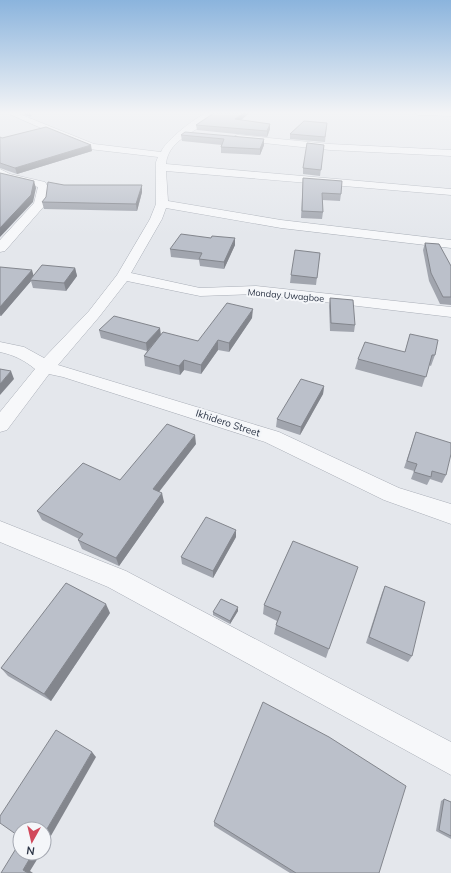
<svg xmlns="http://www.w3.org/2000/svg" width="451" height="873" font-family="Mulish,sans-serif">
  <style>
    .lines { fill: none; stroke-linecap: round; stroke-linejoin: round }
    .minor-casing { stroke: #a9aeb7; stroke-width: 1 }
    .minor { fill: #f7f8fa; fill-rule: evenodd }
    .wall { fill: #a1a5ae }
    .shaded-wall { fill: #83868d }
    .building { fill: #bbc0ca; stroke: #83868d }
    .labels { text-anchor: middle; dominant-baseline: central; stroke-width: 4; stroke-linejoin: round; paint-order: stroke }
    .far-street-label { font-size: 9px; fill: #2b3445; stroke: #f4f6f9 }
    .street-label { font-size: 10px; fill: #2b3445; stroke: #f4f6f9 }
  </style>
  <rect width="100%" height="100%" fill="#e4e7ec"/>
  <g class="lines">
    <defs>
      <g id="minor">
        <path d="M7 113H17L94 144 161 152C166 140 195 118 206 113 209 112 213 113 216 113 206 130 168 136 166 164L451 189V195L166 171 168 201 281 220 451 240V248L281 228 166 208 162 219 131 273 200 288 256 286 451 307V317L256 294 200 296 127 281 99 317 58 365 279 432 399 488 451 504V524L384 500 265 442 63 377 49 374 7 430 0 432V412L35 369C24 360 14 355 0 352V342L24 347 44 358 89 311 117 275 150 219 156 204V162L158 157 89 149Z"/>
        <polygon points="415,113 451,113 451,116 419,115"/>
        <polygon points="238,135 330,144 451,150 451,156 330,150 235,140 235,136"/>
        <polygon points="0,169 10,174 45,182 48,187 46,204 5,251 0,252 0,240 34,203 38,187 2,178 0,177"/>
        <polygon points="0,521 126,571 451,742 451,775 108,587 0,542"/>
      </g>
    </defs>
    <use href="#minor" class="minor-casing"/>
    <use href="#minor" class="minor"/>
  </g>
  <g class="wall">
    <polygon points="20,113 32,113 31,117"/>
    <polygon points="214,113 248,113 248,114 241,120 270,129 267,137 197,130 196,125"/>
    <polygon points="327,123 325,142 290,139 290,134"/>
    <polygon points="181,135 264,139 264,145 260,155 221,153 221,147 222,145 182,141"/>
    <polygon points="0,137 2,138 92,151 17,174 0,168"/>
    <polygon points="324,145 320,176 303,174 303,168"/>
    <polygon points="303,178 341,194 340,201 322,200 323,212 322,219 301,218"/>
    <polygon points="64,185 142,192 137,211 44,209 42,202"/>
    <polygon points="425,243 451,266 451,305 440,304 429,281 423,250"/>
    <polygon points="235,245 224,269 200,266 199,260 171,257 170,249"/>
    <polygon points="320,253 316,285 290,283 291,275"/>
    <polygon points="0,267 34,276 75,268 77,276 66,291 33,288 31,281 1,316 0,316"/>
    <polygon points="330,298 355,325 354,332 330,331 329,306"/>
    <polygon points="252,318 229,352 218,350 201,374 184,370 180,375 145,366 144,356 147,351 101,338 99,330 161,335 198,341"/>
    <polygon points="410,334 435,355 431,366 429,365 422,387 355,369 358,359 405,352"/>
    <polygon points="324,386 323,394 300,435 276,427 277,419"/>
    <polygon points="416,432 446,475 442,483 430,479 427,485 411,479 414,471 404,468"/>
    <polygon points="196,444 159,492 164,502 119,566 82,549 78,540 79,539 42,520 37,511 120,480"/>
    <polygon points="236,537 213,578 182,564 181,557"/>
    <polygon points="293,541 329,649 326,658 274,634 276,625 277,621 263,614 264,605"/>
    <polygon points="385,586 412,656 408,662 366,643 382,593"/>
    <polygon points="238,611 230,624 213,615 213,612"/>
    <polygon points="110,613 51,701 8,676 1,668"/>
    <polygon points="444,799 451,802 451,839 436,831 441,801"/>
    <polygon points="214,822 379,873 290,873 214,826"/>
  </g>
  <g class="shaded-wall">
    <polygon points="244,113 248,113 248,114 235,125 235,119"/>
    <polygon points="270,124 270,129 267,137 267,131"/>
    <polygon points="264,139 264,145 260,155 260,149"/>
    <polygon points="91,145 92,151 17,174 15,168"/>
    <polygon points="34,181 36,188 33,202 0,237 0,228"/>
    <polygon points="142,185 142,192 137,211 136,204"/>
    <polygon points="235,238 235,245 224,269 224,262"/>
    <polygon points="75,268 77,276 66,291 64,283"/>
    <polygon points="32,270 34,277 30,280 31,281 1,316 0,314 0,307"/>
    <polygon points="253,309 252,318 229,352 229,343"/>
    <polygon points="160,328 161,335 147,351 146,343"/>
    <polygon points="218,340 218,350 201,374 201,365"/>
    <polygon points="184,360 184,370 180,375 179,366"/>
    <polygon points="11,371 14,379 0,395 0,384"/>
    <polygon points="324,386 323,394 300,435 301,427"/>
    <polygon points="195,435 196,444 154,498 153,489"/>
    <polygon points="162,493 164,502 119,566 116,558"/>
    <polygon points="236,530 236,537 213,578 213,571"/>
    <polygon points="106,604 110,613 51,701 44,694"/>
    <polygon points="238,607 238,611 230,624 230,621"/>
    <polygon points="92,752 96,757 44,848 44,834"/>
    <polygon points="33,853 41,853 30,871 33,873 28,873 23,870"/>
  </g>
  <g class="building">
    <polygon points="214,113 244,113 235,119 270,124 267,131 196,125"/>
    <polygon points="304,121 327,123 325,137 290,134"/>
    <polygon points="46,127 91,145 15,168 0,163 0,137 2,138"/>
    <polygon points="185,132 264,139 260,149 221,147 224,139 181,135"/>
    <polygon points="307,143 324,145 321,170 303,168"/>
    <polygon points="0,173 34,181 31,195 0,228"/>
    <polygon points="303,178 342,181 341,194 322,193 323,212 302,211"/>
    <polygon points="48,182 64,185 142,185 136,204 42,202 46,197"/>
    <polygon points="181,234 211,238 212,236 235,238 224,262 199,259 202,253 170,249"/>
    <polygon points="425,243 439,244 451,266 451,297 443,297 431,273"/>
    <polygon points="295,250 320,253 317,278 291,275"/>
    <polygon points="42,265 75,268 64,283 30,280"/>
    <polygon points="0,267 32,270 0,307"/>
    <polygon points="330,298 353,300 355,325 331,323"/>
    <polygon points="227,303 253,309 229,343 218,340 201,365 184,360 179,366 144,356 163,332 198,341"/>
    <polygon points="114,316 160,328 146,343 99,330"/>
    <polygon points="410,334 438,340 435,355 432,355 426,377 358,359 365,342 405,352"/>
    <polygon points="0,369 11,371 0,384"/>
    <polygon points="301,379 324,386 301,427 277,419"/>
    <polygon points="167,424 195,435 153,489 162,493 116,558 78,540 83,534 37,511 83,463 120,480"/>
    <polygon points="416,432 451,443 451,454 446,475 432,471 431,477 414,472 417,464 407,461"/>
    <polygon points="206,517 236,530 213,571 181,557"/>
    <polygon points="293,541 358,567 329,649 276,625 281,612 264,605"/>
    <polygon points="66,583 106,604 44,694 1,668"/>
    <polygon points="385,586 425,602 412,656 369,637"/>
    <polygon points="221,599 238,607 230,621 213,612"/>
    <polygon points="263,702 329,737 406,786 379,873 296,873 214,822"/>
    <polygon points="56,730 92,752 44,834 44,829 20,829 20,837 0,823 0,816"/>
    <polygon points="444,799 451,802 451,836 439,830"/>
    <polygon points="20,842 20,853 33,853 23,870 28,873 1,873"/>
  </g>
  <linearGradient id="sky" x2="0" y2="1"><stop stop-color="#8bb4dd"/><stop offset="0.48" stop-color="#f3f4f6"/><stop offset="1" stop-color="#f3f4f6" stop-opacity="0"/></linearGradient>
  <rect width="451" height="235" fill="url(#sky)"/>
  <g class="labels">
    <g class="far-street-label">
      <text transform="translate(286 295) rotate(5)">Monday Uwagboe</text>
    </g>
    <g class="street-label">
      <text transform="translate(228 423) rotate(18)">Ikhidero Street</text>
    </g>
  </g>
  <g transform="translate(32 841) rotate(188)"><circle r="19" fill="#f4f6f9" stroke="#a4a8b1"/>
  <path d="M0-3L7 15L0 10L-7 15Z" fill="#d1495b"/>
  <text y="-6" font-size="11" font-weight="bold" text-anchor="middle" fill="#2b3445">N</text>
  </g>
</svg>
